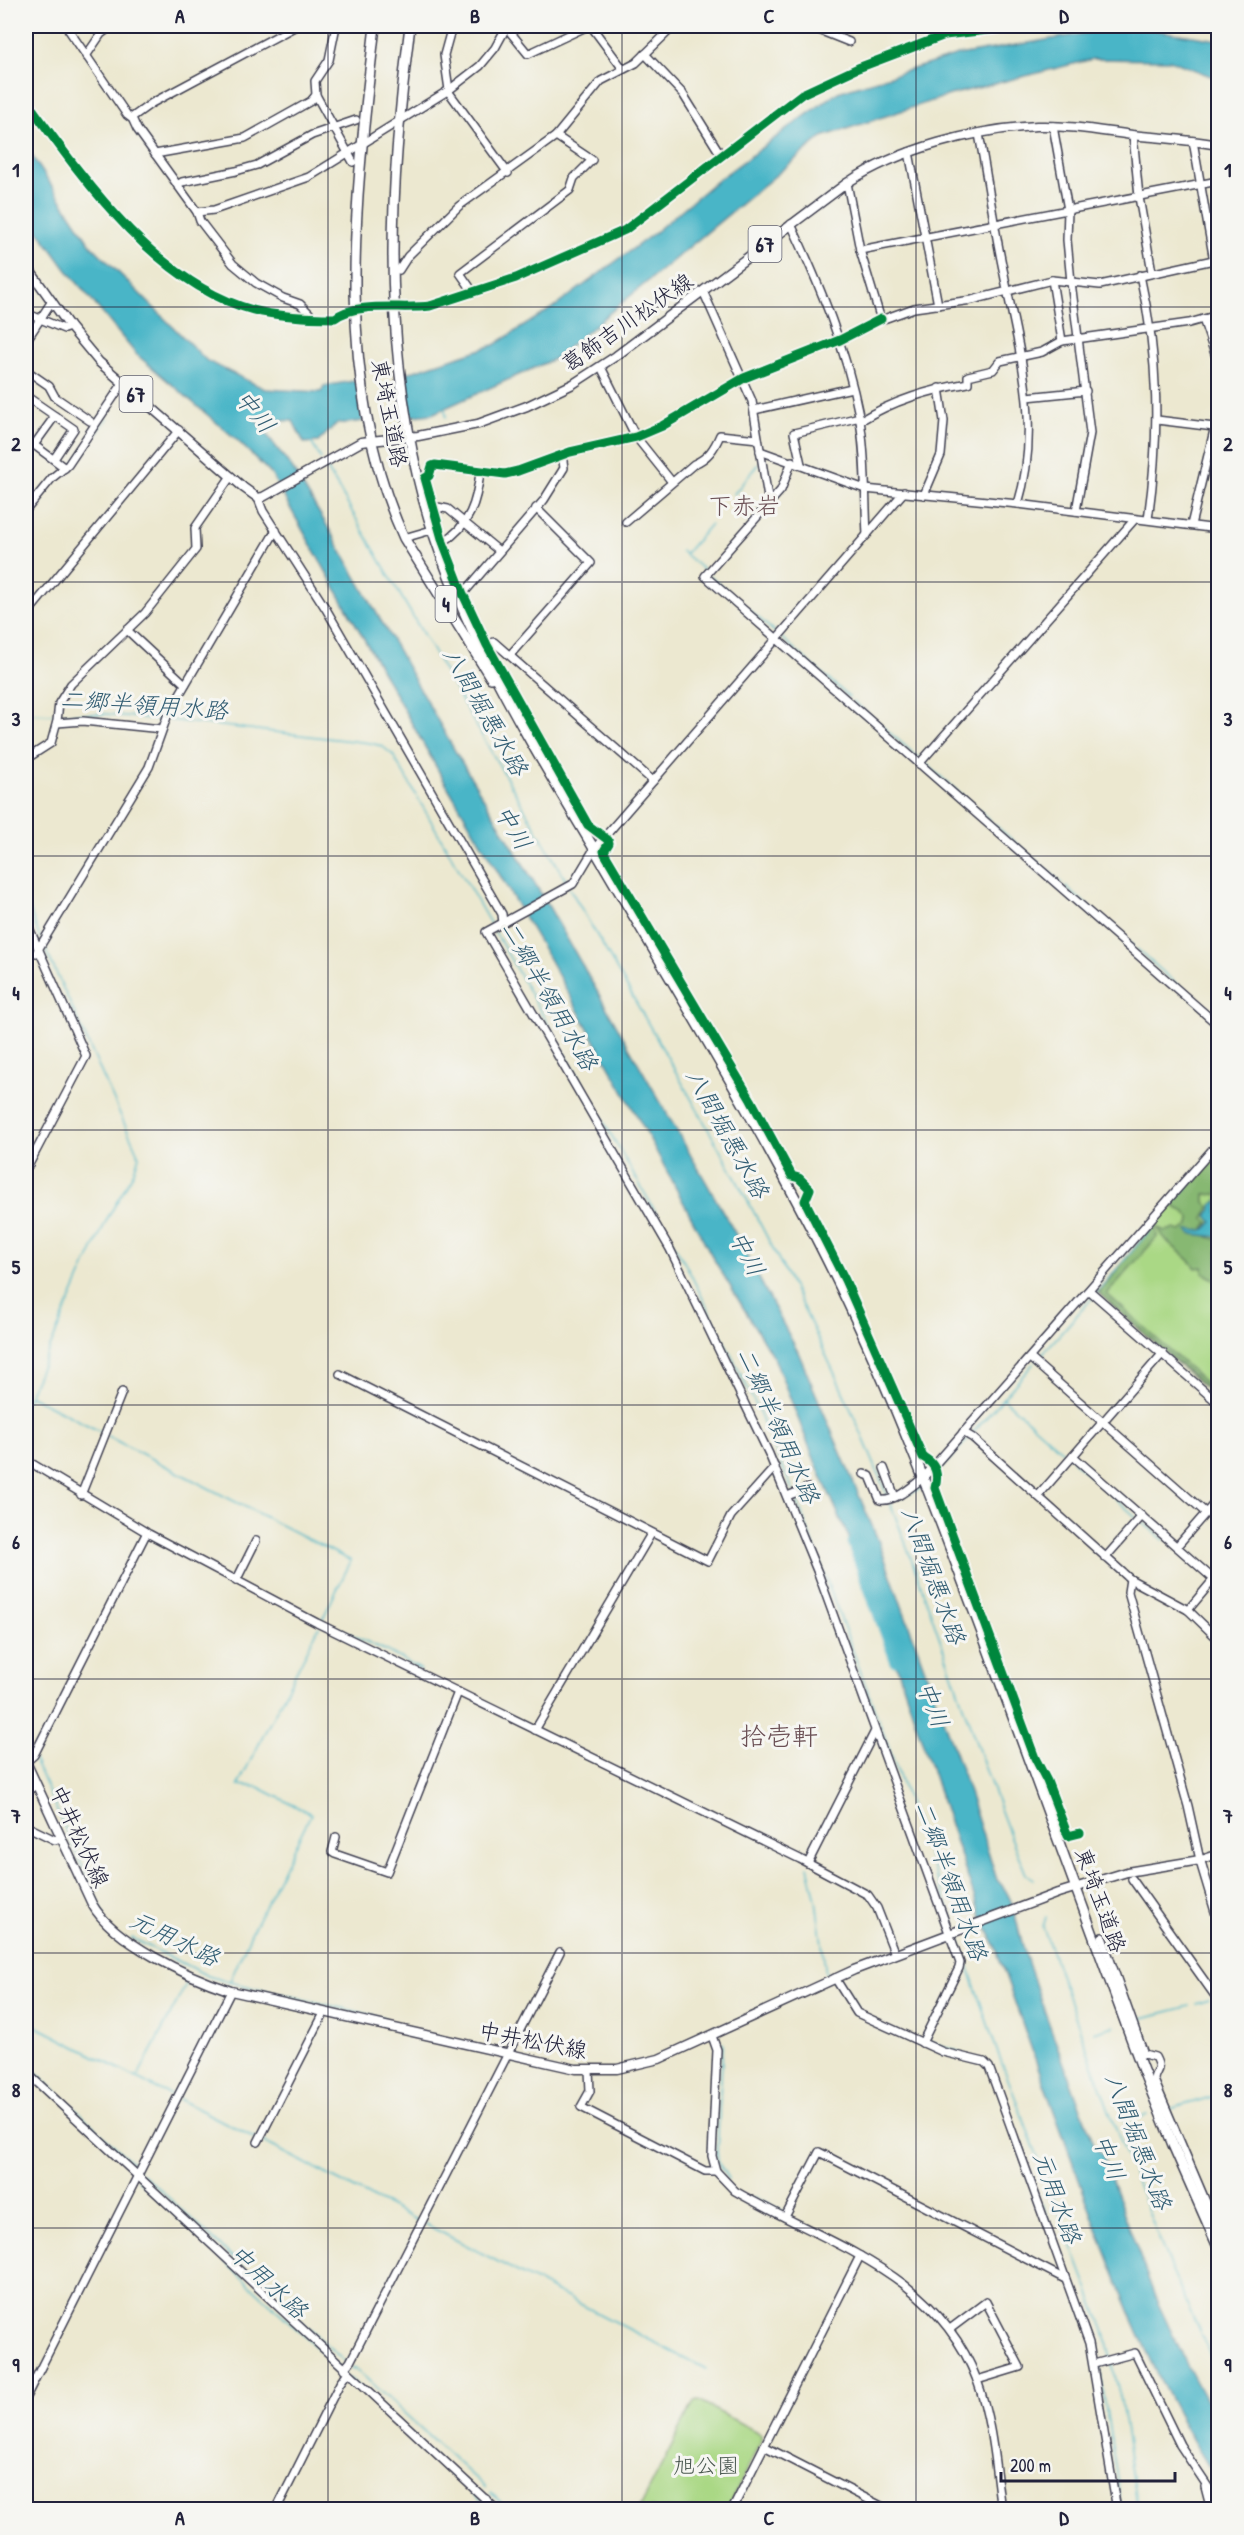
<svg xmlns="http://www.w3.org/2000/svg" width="1244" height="2535" font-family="'Patrick Hand','Klee One',sans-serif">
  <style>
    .green { fill: #aad885; stroke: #667d60; stroke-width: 1.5 }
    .forest { fill: #87b872; stroke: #546d56; stroke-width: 1.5 }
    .water { fill: #49b5c7; stroke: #366c81; stroke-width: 1.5 }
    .pier { fill: #ece8d0 }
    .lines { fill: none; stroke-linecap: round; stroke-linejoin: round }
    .stream { stroke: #49b5c7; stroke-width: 1.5 }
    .river { stroke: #49b5c7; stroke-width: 10 }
    .minor-casing { stroke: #404051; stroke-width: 10 }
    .major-casing { stroke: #404051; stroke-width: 11 }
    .highway-casing { stroke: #404051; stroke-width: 12 }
    .minor { stroke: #fff; stroke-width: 7 }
    .major { stroke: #fff; stroke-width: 8 }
    .highway { stroke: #fff; stroke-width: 9 }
    .cycleway-casing { stroke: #f6f6f2; stroke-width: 13 }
    .cycleway { stroke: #00873e; stroke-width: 9 }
    .grid { fill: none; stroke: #22223b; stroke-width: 1.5; stroke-opacity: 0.55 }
    .labels { text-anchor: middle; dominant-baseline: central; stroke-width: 6; stroke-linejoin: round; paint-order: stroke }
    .shield { fill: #f6f6f2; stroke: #626272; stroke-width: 1.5 }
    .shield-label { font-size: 21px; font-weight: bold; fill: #22223b }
    .street-label { font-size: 22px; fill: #22223b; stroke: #f6f6f2 }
    .park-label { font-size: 22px; fill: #4b5951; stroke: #f6f6f2 }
    .water-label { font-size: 24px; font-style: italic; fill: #325d73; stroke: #f6f6f2 }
    .neighbourhood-label { font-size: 24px; fill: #6b5055; stroke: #f6f6f2 }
    .quarter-label { font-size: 26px; fill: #6b5055; stroke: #f6f6f2 }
    .neatline { fill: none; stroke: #22223b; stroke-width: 2 }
    .grid-label { font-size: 20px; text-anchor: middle; font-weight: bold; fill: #22223b }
  </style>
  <rect width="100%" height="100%" fill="#f6f6f2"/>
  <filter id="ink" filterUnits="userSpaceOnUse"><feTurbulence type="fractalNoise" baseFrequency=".0167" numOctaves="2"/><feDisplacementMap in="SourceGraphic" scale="12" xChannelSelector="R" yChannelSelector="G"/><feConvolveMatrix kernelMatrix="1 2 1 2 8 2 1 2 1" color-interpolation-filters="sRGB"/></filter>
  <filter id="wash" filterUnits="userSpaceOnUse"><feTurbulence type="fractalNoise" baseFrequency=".008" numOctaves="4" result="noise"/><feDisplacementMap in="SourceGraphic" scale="24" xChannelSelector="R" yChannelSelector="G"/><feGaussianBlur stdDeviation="1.35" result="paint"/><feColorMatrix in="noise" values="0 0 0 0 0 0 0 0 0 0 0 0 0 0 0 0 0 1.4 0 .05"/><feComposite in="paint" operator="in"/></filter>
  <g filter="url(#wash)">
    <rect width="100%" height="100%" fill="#ece8d0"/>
    <g class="green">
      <polygon points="1218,1152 1218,1400 1097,1292"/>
      <polygon points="698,2401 761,2434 761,2441 727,2509 639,2509 694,2402"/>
    </g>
    <g class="forest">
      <path d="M1218 1148V1194L1205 1195V1202L1210 1207 1204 1218 1209 1223 1204 1228 1208 1237 1218 1240V1287L1214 1279 1203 1273V1267L1196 1268C1186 1253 1167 1247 1158 1228L1165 1231 1173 1229 1181 1231 1189 1225 1190 1218 1185 1212 1170 1205Z"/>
      <polygon points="1153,1224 1156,1228 1157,1237 1107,1294 1218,1394 1218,1398 1099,1293"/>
    </g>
    <g class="water">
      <path d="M1128 26 1218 40V79L1170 60 1093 59 950 95 822 137 554 359 432 414 336 424 318 442 304 443 293 421 255 419 292 468 326 524 458 756 549 907 734 1231 798 1352 878 1540 964 1777 997 1880C1015 1897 1015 1920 1022 1943 1042 2012 1071 2079 1095 2147L1102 2154 1155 2297 1187 2365 1218 2423V2480C1154 2387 1112 2271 1074 2166 1047 2092 1020 2018 994 1943L980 1914 868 1580 818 1469 775 1360 713 1258 646 1132 548 957 442 777 271 474 237 440 136 354 66 269 26 214V147L91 245 207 361 265 389 321 392 324 386 414 371 494 345 557 305 654 233 715 182 838 92 958 55Z"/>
      <path d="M1218 1200V1237L1191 1234 1187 1230C1197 1229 1204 1235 1212 1222L1207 1216 1212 1208V1205Z"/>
    </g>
    <polygon class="pier" points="403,369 411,420 364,425 357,378"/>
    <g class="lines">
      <g class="stream">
        <polyline points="445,409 446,417"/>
        <polyline points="311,442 321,459"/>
        <polyline points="325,465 568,884"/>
        <polyline points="59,477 68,471 108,418"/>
        <polyline points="734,494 758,464"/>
        <polyline points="681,551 705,571"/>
        <polyline points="685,554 711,524"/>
        <polyline points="710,576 777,634"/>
        <polyline points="782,638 849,697"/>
        <polyline points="853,701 919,758"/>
        <polyline points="26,713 54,714"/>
        <polyline points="62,714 106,714 162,720"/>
        <polyline points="170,720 370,743 382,746 393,755 491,925"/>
        <polyline points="924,762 991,821"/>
        <polyline points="995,825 1062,883"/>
        <polyline points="1066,887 1133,946"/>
        <path d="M570 889C685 1087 804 1284 888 1498"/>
        <polyline points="26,900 40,938"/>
        <polyline points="495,932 687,1267 755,1403 793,1491"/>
        <polyline points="1137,949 1204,1008"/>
        <polyline points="1208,1011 1218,1020"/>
        <polyline points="1096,1293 1218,1151"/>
        <polyline points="1036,1361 1093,1297"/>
        <polyline points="29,1395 103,1433"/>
        <polyline points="1003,1398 1069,1457"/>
        <polyline points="26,1402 87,1262 107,1219 133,1174 139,1156 44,946"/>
        <polyline points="971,1435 1033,1364"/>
        <polyline points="107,1436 351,1561 321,1622"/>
        <polyline points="1072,1460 1136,1517"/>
        <polyline points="939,1471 968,1439"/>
        <polyline points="795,1495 955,1927"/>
        <polyline points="901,1498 923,1487"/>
        <path d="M890 1503C939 1625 975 1753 1026 1874L1033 1879"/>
        <polyline points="1142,1522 1164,1540"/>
        <polyline points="323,1622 387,1651 421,1670"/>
        <polyline points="26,1743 30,1753"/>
        <polyline points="34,1760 104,1914"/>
        <polyline points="808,1866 816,1900 826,1974"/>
        <polyline points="1046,1917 1043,1927 1114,2124 1170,2267 1218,2372"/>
        <polyline points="957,1934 995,2045 1104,2330 1111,2358"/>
        <polyline points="132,1938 208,1976 225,1981 384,2018"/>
        <polyline points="230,1981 253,1929 311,1814 258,1787 238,1785 319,1627"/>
        <polyline points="846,1987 856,2006"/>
        <polyline points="1196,2004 1209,2000"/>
        <polyline points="1135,2020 1190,2006"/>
        <polyline points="26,2021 174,2097"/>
        <polyline points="1094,2032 1114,2026"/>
        <polyline points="927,2041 962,2053"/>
        <polyline points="723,2042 717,2151 718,2162 728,2179"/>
        <polyline points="26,2063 139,2169"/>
        <polyline points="138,2076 189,1979"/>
        <polyline points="179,2099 257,2139"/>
        <polyline points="1170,2109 1218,2095"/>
        <polyline points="1124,2121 1147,2115"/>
        <polyline points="262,2141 418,2221"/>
        <polyline points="142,2173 345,2362"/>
        <polyline points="138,2180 345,2374"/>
        <polyline points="754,2197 784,2212"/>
        <polyline points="1042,2204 1096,2344 1098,2360"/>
        <polyline points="425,2224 706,2369"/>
        <polyline points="1112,2363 1121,2401 1138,2510"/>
        <polyline points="1099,2365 1122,2510"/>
        <polyline points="352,2368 356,2369 486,2488"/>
        <polyline points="348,2377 481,2501"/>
        <polyline points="491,2493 509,2510"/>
      </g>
      <polyline class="river" points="852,1543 895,1661"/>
    </g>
  </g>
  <g filter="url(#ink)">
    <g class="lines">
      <defs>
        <g id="minor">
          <polyline points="66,26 127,115 131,118 152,103 296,26"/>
          <polyline points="591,26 623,69"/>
          <polyline points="809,26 849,42"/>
          <polyline points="506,27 528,54 588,26"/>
          <polyline points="645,54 683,94 721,155"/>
          <polyline points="86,56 101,34 112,26"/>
          <polyline points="449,90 444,55 452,26"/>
          <polyline points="448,91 508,173"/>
          <polyline points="316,95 353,162"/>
          <path d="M26 100C82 177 156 284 253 310 280 317 308 318 335 318 357 301 404 310 430 306L516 278 625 230 802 94 858 68 945 35 1022 26"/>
          <polyline points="132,118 137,129 197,212 200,221 233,264 256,283 283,298 300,304 314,318"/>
          <polyline points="1053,126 1068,210 1067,240 1071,282 1090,433 1076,511"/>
          <path d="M979 134C988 181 994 228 1004 274 1019 352 1042 425 1018 504"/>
          <polyline points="1133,135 1139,197 1152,272"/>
          <polyline points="1193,141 1218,284"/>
          <polyline points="909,152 938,305"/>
          <polyline points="155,154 245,138 311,101 316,95 315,81 329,60 336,26"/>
          <polyline points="847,183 860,250 881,320 914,308 972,300 1052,280 1100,285 1218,259"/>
          <polyline points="177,185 182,182 236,171 257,165 312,135 356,120"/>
          <polyline points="197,212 214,210 309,177 449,90 480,66 495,48 507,26"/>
          <path d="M791 224C820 286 846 348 859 415 866 452 865 497 867 535"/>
          <polyline points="860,250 1218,181"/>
          <polyline points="399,270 408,256 459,206 556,136 601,81 636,63 674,26"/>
          <path d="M1140 275C1159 359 1160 434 1148 519"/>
          <polyline points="1052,280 1062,341"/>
          <polyline points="703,291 752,401 769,504"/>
          <polyline points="474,293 460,273 570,190 574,178 592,160 556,136"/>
          <polyline points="26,313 64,329 70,327"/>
          <path d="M881 319 840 340 744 378 662 426 636 437 570 452 518 471 505 474 435 465 432 466 429 476 425 478 443 542 463 594 487 645 588 825 608 840 609 843 604 851 605 854 751 1100 792 1176 799 1178 810 1189 805 1201 845 1280 923 1457C936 1464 939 1474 935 1488L1035 1758 1047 1781 1068 1836 1080 1833"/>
          <polyline points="1203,319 1218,363"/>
          <polyline points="26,341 52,301"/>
          <polyline points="601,367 636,437 672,482"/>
          <polyline points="26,370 49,386 55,397 90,421"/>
          <polyline points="26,396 74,429 54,459"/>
          <polyline points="1027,397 1086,391"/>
          <polyline points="754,410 852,388"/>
          <polyline points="1157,420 1214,427"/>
          <path d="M860 421C894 400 930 390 968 383V376L993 370 1000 361 1042 352 1062 341 1189 323 1218 315"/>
          <polyline points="26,439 65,468"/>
          <polyline points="34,445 55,416"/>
          <polyline points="760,451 865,489 1018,504 1218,529"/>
          <polyline points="792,461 781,490 705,576 1218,1025"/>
          <polyline points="801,464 794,433 860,417"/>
          <polyline points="904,492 594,849 573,884 486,932 670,1249 769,1454 818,1573 960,1963 959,1968 922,2043"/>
          <polyline points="924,495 941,455 944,421 939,388"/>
          <polyline points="258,498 263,511 326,609 502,914 503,923"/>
          <polyline points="432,506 448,509 499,551"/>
          <polyline points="26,510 52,478 68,465 123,383"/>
          <path d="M626 522 694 464C708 458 714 449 720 435L758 439"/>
          <polyline points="1191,525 1218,414"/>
          <polyline points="404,538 435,529"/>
          <path d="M443 542C470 526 477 501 480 472"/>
          <polyline points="463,594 544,500 564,468 562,454"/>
          <polyline points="26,615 179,430"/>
          <polyline points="127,630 185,684"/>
          <polyline points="487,645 494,642 653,781"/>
          <polyline points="510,655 591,563 536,508"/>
          <polyline points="57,723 83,721 162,729"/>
          <polyline points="26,759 51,743 57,721 59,703 71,684 145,613 196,549 195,528 231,476"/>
          <polyline points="919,764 1135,519"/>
          <polyline points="26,921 86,1056 26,1170"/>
          <polyline points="36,953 149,767 168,714 276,530"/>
          <polyline points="1090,1291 1218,1403"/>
          <polyline points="1030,1358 1206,1513"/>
          <polyline points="340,1374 708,1561 731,1516 775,1467"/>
          <polyline points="963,1432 973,1438 1130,1579 1188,1610 1218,1639"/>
          <polyline points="1073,1456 1218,1583"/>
          <polyline points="26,1460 146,1532"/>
          <polyline points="884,1468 895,1497"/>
          <path d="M864 1474 870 1476 880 1500C896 1502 912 1486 924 1477L1218 1143"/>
          <polyline points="81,1495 122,1392"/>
          <polyline points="787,1496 808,1488"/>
          <polyline points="1038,1496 1163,1353"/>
          <polyline points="149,1534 317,1623 800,1859 868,1895 877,1908 895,1954"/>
          <polyline points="1177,1546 1218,1499"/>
          <polyline points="1105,1558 1142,1516"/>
          <polyline points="1130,1579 1128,1592 1188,1806 1200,1860 1218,1854"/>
          <polyline points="236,1581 256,1541"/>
          <polyline points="1188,1610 1214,1579"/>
          <polyline points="535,1730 651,1534"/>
          <polyline points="26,1762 34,1755 145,1536"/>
          <polyline points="26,1796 29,1790 36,1785"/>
          <polyline points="26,1826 55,1840 60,1838"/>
          <polyline points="336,1837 332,1852 335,1854 387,1872 458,1692"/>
          <polyline points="808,1863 875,1731"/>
          <polyline points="1132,1879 1218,2000"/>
          <path d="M1102 1937 1144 2054 1155 2057C1163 2072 1154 2070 1154 2080L1218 2230"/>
          <polyline points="835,1978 857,2013 943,2052 984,2062 989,2067 1089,2343 1117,2510"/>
          <path d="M712 2036 717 2050 712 2156 716 2171 735 2191C826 2244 936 2271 977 2380 992 2421 995 2466 1001 2510"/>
          <polyline points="589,2070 590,2091 581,2107 705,2171 716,2171"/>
          <polyline points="26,2072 497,2510"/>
          <polyline points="258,2142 324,2013"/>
          <polyline points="785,2217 819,2152 1065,2279"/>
          <polyline points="950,2329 986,2302 1020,2367 977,2380"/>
          <polyline points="1094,2364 1135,2353 1180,2445 1218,2502"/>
          <polyline points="344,2369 350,2362 560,1952"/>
          <polyline points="26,2397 231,1991"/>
          <polyline points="764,2446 889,2510"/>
          <polyline points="1205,2487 1211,2510"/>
          <polyline points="276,2510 340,2383 348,2372"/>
          <polyline points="481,2510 486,2499"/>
          <polyline points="732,2510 860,2256"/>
        </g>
        <g id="major">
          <path d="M26 265 70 327 99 362 244 488 258 498 263 497 361 442 418 436 478 424 527 406 573 384 616 356 847 183C898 149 976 129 1037 126 1069 125 1101 131 1132 135 1161 138 1190 140 1218 145"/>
          <path d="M26 1762 92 1904C114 1943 189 1977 231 1991L576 2069H617L659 2059 854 1970 1058 1893 1127 1872 1200 1860 1218 1920"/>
        </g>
        <g id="highway">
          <path d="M375 26C356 193 331 379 404 538L491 678"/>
          <path d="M410 26C390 181 382 324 418 478 449 611 524 731 593 847 677 991 765 1132 838 1282 895 1399 940 1520 985 1641 1038 1784 1089 1927 1142 2068L1173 2145 1218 2247"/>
        </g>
      </defs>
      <use href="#minor" class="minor-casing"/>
      <use href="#major" class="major-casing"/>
      <use href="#highway" class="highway-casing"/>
      <use href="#minor" class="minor"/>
      <use href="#major" class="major"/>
      <use href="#highway" class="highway"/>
      <defs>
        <g id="cycleway">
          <path d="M26 100C82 177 156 284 253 310 280 317 308 318 335 318 357 301 404 310 430 306L516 278 625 230 802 94 858 68 945 35 1022 26"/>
          <path d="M881 319 840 340 744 378 662 426 636 437 570 452 518 471 505 474 435 465 432 466 429 476 425 478 443 542 463 594 487 645 588 825 608 840 609 843 604 851 605 854 751 1100 792 1176 799 1178 810 1189 805 1201 845 1280 923 1457C936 1464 939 1474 935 1488L1035 1758 1047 1781 1068 1836 1080 1833"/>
        </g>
      </defs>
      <use href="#cycleway" class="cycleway-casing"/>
      <use href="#cycleway" class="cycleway"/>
    </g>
  </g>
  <path class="grid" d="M328 26V2510M622 26V2510M916 26V2510M26 307H1218M26 582H1218M26 856H1218M26 1130H1218M26 1405H1218M26 1679H1218M26 1953H1218M26 2228H1218"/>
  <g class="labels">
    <g class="shield">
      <rect x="748.5" y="226" width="33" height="36" rx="4.5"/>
      <rect x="119.5" y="376" width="33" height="36" rx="4.5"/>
      <rect x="435.5" y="586" width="21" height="36" rx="4.5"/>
    </g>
    <g class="shield-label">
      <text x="765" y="244">67</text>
      <text x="136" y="394">67</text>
      <text x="446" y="604">4</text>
    </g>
    <g class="street-label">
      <text transform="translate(627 322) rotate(-35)">葛飾吉川松伏線</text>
      <text transform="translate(390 413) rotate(79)">東埼玉道路</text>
      <text transform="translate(80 1836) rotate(65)">中井松伏線</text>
      <text transform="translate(1101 1900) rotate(70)">東埼玉道路</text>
      <text transform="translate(533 2040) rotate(11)">中井松伏線</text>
    </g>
    <g class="park-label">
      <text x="706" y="2465">旭公園</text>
    </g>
    <g class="water-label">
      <text transform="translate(256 411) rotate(51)">中川</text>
      <text transform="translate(144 704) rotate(4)">二郷半領用水路</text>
      <text transform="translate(486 711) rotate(60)">八間堀悪水路</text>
      <text transform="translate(514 827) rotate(59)">中川</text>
      <text transform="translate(550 995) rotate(60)">二郷半領用水路</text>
      <text transform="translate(728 1133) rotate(61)">八間堀悪水路</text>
      <text transform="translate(748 1253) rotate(63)">中川</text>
      <text transform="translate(779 1425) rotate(66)">二郷半領用水路</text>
      <text transform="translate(934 1575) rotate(70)">八間堀悪水路</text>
      <text transform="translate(934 1704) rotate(69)">中川</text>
      <text transform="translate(952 1880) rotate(70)">二郷半領用水路</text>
      <text transform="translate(175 1938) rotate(26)">元用水路</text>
      <text transform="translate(1139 2141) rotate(69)">八間堀悪水路</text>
      <text transform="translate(1110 2157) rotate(69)">中川</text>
      <text transform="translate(1058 2197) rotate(70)">元用水路</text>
      <text transform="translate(269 2281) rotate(43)">中用水路</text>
    </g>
    <g class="neighbourhood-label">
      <text x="744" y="505">下赤岩</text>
    </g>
    <g class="quarter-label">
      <text x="779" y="1735">拾壱軒</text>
    </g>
  </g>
  <rect width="1244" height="2535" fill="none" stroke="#f6f6f2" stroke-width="66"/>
  <path d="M1001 2472v9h174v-9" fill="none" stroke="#22223b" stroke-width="3"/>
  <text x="1010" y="2472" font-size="18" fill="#22223b" stroke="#f6f6f2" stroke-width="4.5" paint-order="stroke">200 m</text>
  <rect x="33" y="33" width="1178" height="2469" class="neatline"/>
  <g class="grid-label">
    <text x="180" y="23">A</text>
    <text x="475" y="23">B</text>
    <text x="769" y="23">C</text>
    <text x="1064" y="23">D</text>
    <text x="16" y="177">1</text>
    <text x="1228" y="177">1</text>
    <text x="16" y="451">2</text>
    <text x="1228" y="451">2</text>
    <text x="16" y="726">3</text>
    <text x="1228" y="726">3</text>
    <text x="16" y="1000">4</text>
    <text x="1228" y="1000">4</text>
    <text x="16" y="1274">5</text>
    <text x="1228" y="1274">5</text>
    <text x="16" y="1549">6</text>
    <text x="1228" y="1549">6</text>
    <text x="16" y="1823">7</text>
    <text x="1228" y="1823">7</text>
    <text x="16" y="2097">8</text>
    <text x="1228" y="2097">8</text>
    <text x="16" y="2372">9</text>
    <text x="1228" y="2372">9</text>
    <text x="180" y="2525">A</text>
    <text x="475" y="2525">B</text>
    <text x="769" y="2525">C</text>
    <text x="1064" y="2525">D</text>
  </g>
</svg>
